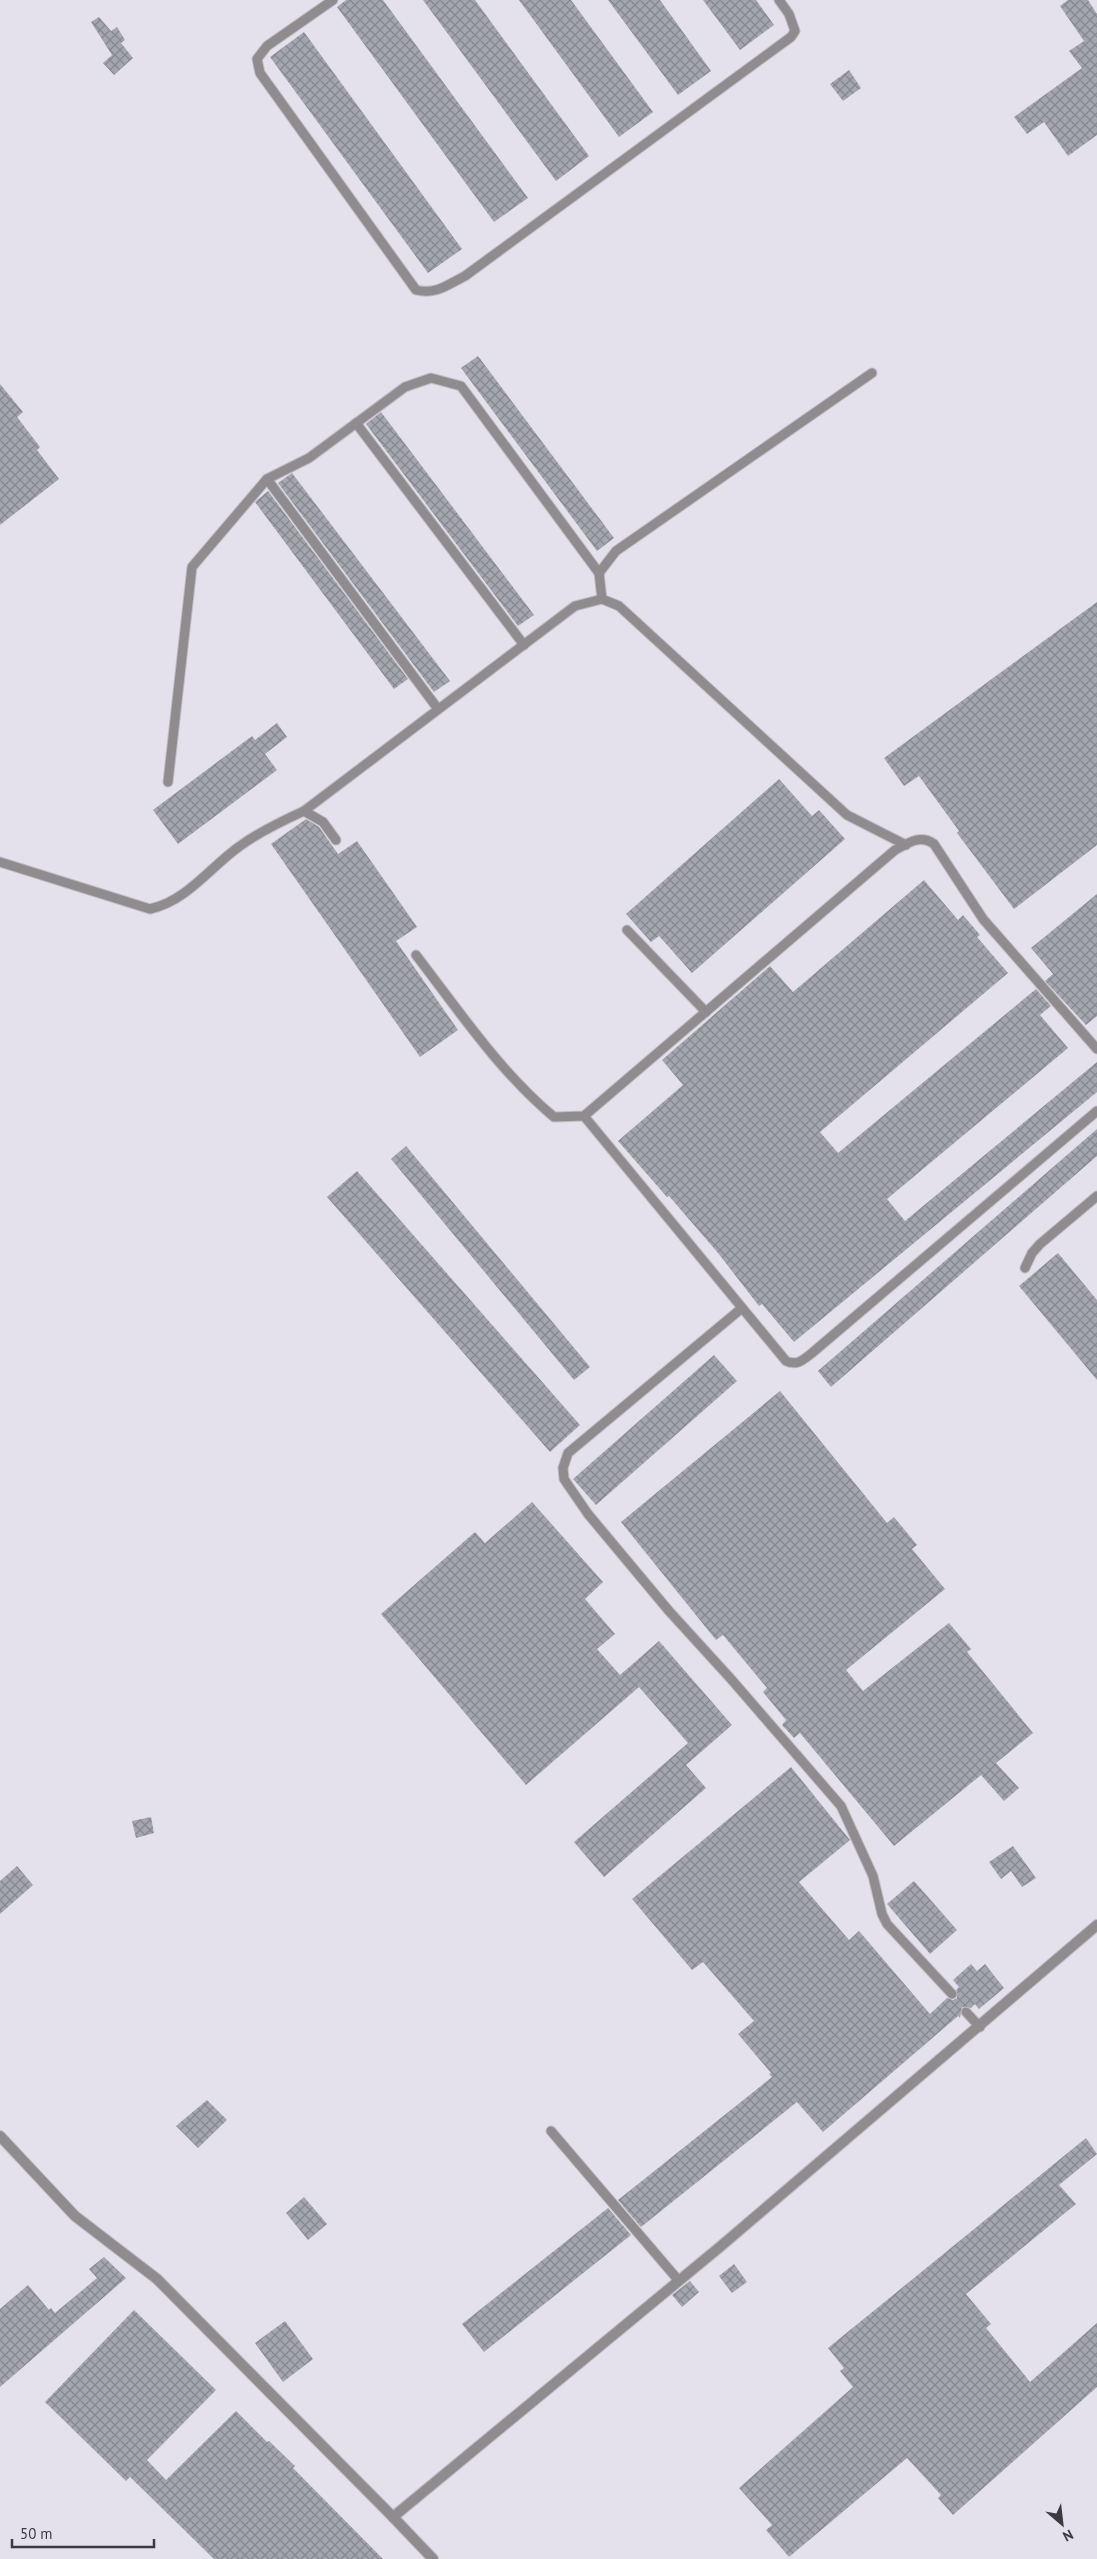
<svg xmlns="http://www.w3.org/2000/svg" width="1097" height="2559" font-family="'PT Sans',sans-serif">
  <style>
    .building { fill: url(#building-cross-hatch) }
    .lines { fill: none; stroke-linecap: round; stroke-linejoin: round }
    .service-casing { stroke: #c0bcc6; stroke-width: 11 }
    .tertiary-casing { stroke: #c0bcc6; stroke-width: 12 }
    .service { stroke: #8f8b8e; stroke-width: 9 }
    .tertiary { stroke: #8f8b8e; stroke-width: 10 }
  </style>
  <defs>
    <pattern id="building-cross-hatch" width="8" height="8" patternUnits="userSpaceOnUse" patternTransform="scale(1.25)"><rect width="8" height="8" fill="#a3a6af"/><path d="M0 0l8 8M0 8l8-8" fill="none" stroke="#868890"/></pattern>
  </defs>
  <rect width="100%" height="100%" fill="#e5e1ec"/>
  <g class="building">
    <polygon points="346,0 383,0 528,198 494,222 337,7"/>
    <polygon points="423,0 475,0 589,156 556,181"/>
    <polygon points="519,0 571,0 653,112 619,137"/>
    <polygon points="608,0 660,0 711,71 678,95"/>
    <polygon points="703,0 756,0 774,25 740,50"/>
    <polygon points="1068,0 1088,0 1097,14 1097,135 1068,156 1044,122 1027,134 1014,117 1082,68 1069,51 1084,41 1060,6"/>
    <polygon points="99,17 111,31 117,27 125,40 121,43 133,58 114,75 103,63 112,55 91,22"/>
    <polygon points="304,32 462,249 428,273 270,57"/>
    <polygon points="849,70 861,88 843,101 830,84"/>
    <polygon points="478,356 614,538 597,551 461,368"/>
    <polygon points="0,384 23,412 17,417 40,447 37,450 59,479 0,525"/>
    <polygon points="381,412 534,615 518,626 366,424"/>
    <polygon points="292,473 450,681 434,692 278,483"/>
    <polygon points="268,491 408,679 394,689 255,502"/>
    <polygon points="1097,602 1097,845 1014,909 957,833 959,831 919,776 904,786 884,758"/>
    <polygon points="277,723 287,737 265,754 277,770 178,844 153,810 252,736 255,740"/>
    <polygon points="779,779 812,816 819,810 845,839 692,973 659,936 651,942 626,914"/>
    <polygon points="306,819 319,827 338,854 357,841 417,927 396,941 458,1030 420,1057 271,844"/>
    <polygon points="924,880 958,920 963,915 980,935 977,937 1008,973 820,1132 838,1153 1036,989 1051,1006 1040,1015 1068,1048 887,1199 905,1221 1097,1062 1097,1092 794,1342 762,1304 759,1306 718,1253 669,1196 667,1197 618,1141 683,1085 662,1060 770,966 793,992"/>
    <polygon points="1097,894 1097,1016 1086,1025 1045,981 1053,974 1031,948"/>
    <polygon points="1097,1129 1097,1156 831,1387 818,1371"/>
    <polygon points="406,1146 590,1367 574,1380 391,1159"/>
    <polygon points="357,1171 580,1425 550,1452 327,1197"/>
    <polygon points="1058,1253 1097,1300 1097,1380 1019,1286"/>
    <polygon points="714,1355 737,1381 596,1505 573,1479"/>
    <polygon points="780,1391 887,1523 894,1517 917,1545 912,1549 945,1589 846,1670 863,1691 949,1623 971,1649 967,1652 1033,1733 996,1763 1019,1788 1004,1801 981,1775 894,1846 800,1733 794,1738 782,1725 786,1720 763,1692 767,1688 723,1635 716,1640 621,1522"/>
    <polygon points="532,1502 603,1582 585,1599 615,1634 597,1649 620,1675 659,1641 732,1725 686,1765 706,1788 604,1877 574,1842 688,1743 639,1687 526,1785 381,1614 475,1532 485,1543"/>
    <polygon points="791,1767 850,1840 799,1882 849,1940 859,1931 930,2014 947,1998 953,2000 957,1998 956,1990 959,1987 953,1980 971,1964 977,1971 985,1964 1004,1988 979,2009 975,2004 971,2008 962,2007 960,2018 958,2016 823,2132 797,2102 641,2227 618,2200 772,2077 769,2074 771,2073 738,2034 754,2021 703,1962 692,1970 632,1899"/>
    <polygon points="151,1817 154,1833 136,1838 132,1821"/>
    <polygon points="1013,1846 1036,1878 1022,1887 1011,1871 1001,1879 989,1862"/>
    <polygon points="17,1866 33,1885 0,1914 0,1881"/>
    <polygon points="914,1881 957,1930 930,1954 887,1904"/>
    <polygon points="207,2100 227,2120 198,2148 176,2126"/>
    <polygon points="1086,2138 1097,2154 1059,2185 1076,2204 966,2294 991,2324 986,2328 1030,2382 1097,2323 1097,2387 953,2515 938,2498 941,2495 907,2458 789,2557 766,2530 772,2525 739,2488 853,2387 840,2371 844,2368 828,2348"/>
    <polygon points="304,2197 327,2224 308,2240 286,2213"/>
    <polygon points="608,2208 631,2235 484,2352 462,2324"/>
    <polygon points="104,2257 126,2278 0,2387 0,2309 28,2285 49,2310 51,2308 55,2313 97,2278 89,2269"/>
    <polygon points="734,2264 747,2282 732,2293 719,2276"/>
    <polygon points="690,2281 699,2292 682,2307 672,2295"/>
    <polygon points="134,2310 216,2390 147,2460 166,2480 236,2411 267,2442 269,2441 295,2466 293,2468 383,2559 214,2559 130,2477 126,2481 45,2402"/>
    <polygon points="285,2321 313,2359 283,2382 255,2343"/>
  </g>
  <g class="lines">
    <defs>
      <g id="service">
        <path d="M333 0 267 46 257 59 260 73 416 290C436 295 447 285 465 276L791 37 795 31 789 14 779 0"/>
        <polyline points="356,423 524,645"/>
        <polyline points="267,479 438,709"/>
        <polyline points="599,573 616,551 872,373"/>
        <polyline points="168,782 192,567 267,479 309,458 405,387 431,378 461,386 599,573 602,599"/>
        <polyline points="304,811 575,606 602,599 619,606 847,815 906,845"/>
        <path d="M0 862 150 909C187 901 210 867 240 846 259 832 282 821 304 811L323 822 336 840"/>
        <polyline points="627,930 706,1012"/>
        <path d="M416 955C459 1011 500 1072 554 1117L584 1116 895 850C908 843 920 834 934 844L983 919 1097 1049"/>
        <path d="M584 1116 786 1361C797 1366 803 1360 812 1353L1097 1111"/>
        <polyline points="1025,1268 1032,1253 1040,1244 1097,1196"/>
        <polyline points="742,1308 568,1453 563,1468 564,1479 588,1514 669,1611 731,1679 841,1806 873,1876 882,1914 887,1924 952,1994"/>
        <polyline points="966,2012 980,2027"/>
        <polyline points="551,2131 679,2281"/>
      </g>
      <g id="tertiary">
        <polyline points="0,2136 75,2216 157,2279 393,2517 721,2246 1097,1925"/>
        <polyline points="393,2517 433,2559"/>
      </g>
    </defs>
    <use href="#service" class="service-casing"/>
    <use href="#tertiary" class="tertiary-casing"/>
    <use href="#service" class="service"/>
    <use href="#tertiary" class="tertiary"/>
  </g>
  <g transform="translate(1062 2524) rotate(152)" stroke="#e5e1ec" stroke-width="4" paint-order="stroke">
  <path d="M0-4L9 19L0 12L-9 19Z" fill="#3b3a3e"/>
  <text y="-8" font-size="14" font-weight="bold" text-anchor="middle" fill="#3b3a3e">N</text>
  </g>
  <path d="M12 2539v8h142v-8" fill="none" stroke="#3b3a3e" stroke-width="2.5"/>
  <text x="20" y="2539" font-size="15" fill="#3b3a3e" stroke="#e5e1ec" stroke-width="4" paint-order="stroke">50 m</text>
</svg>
